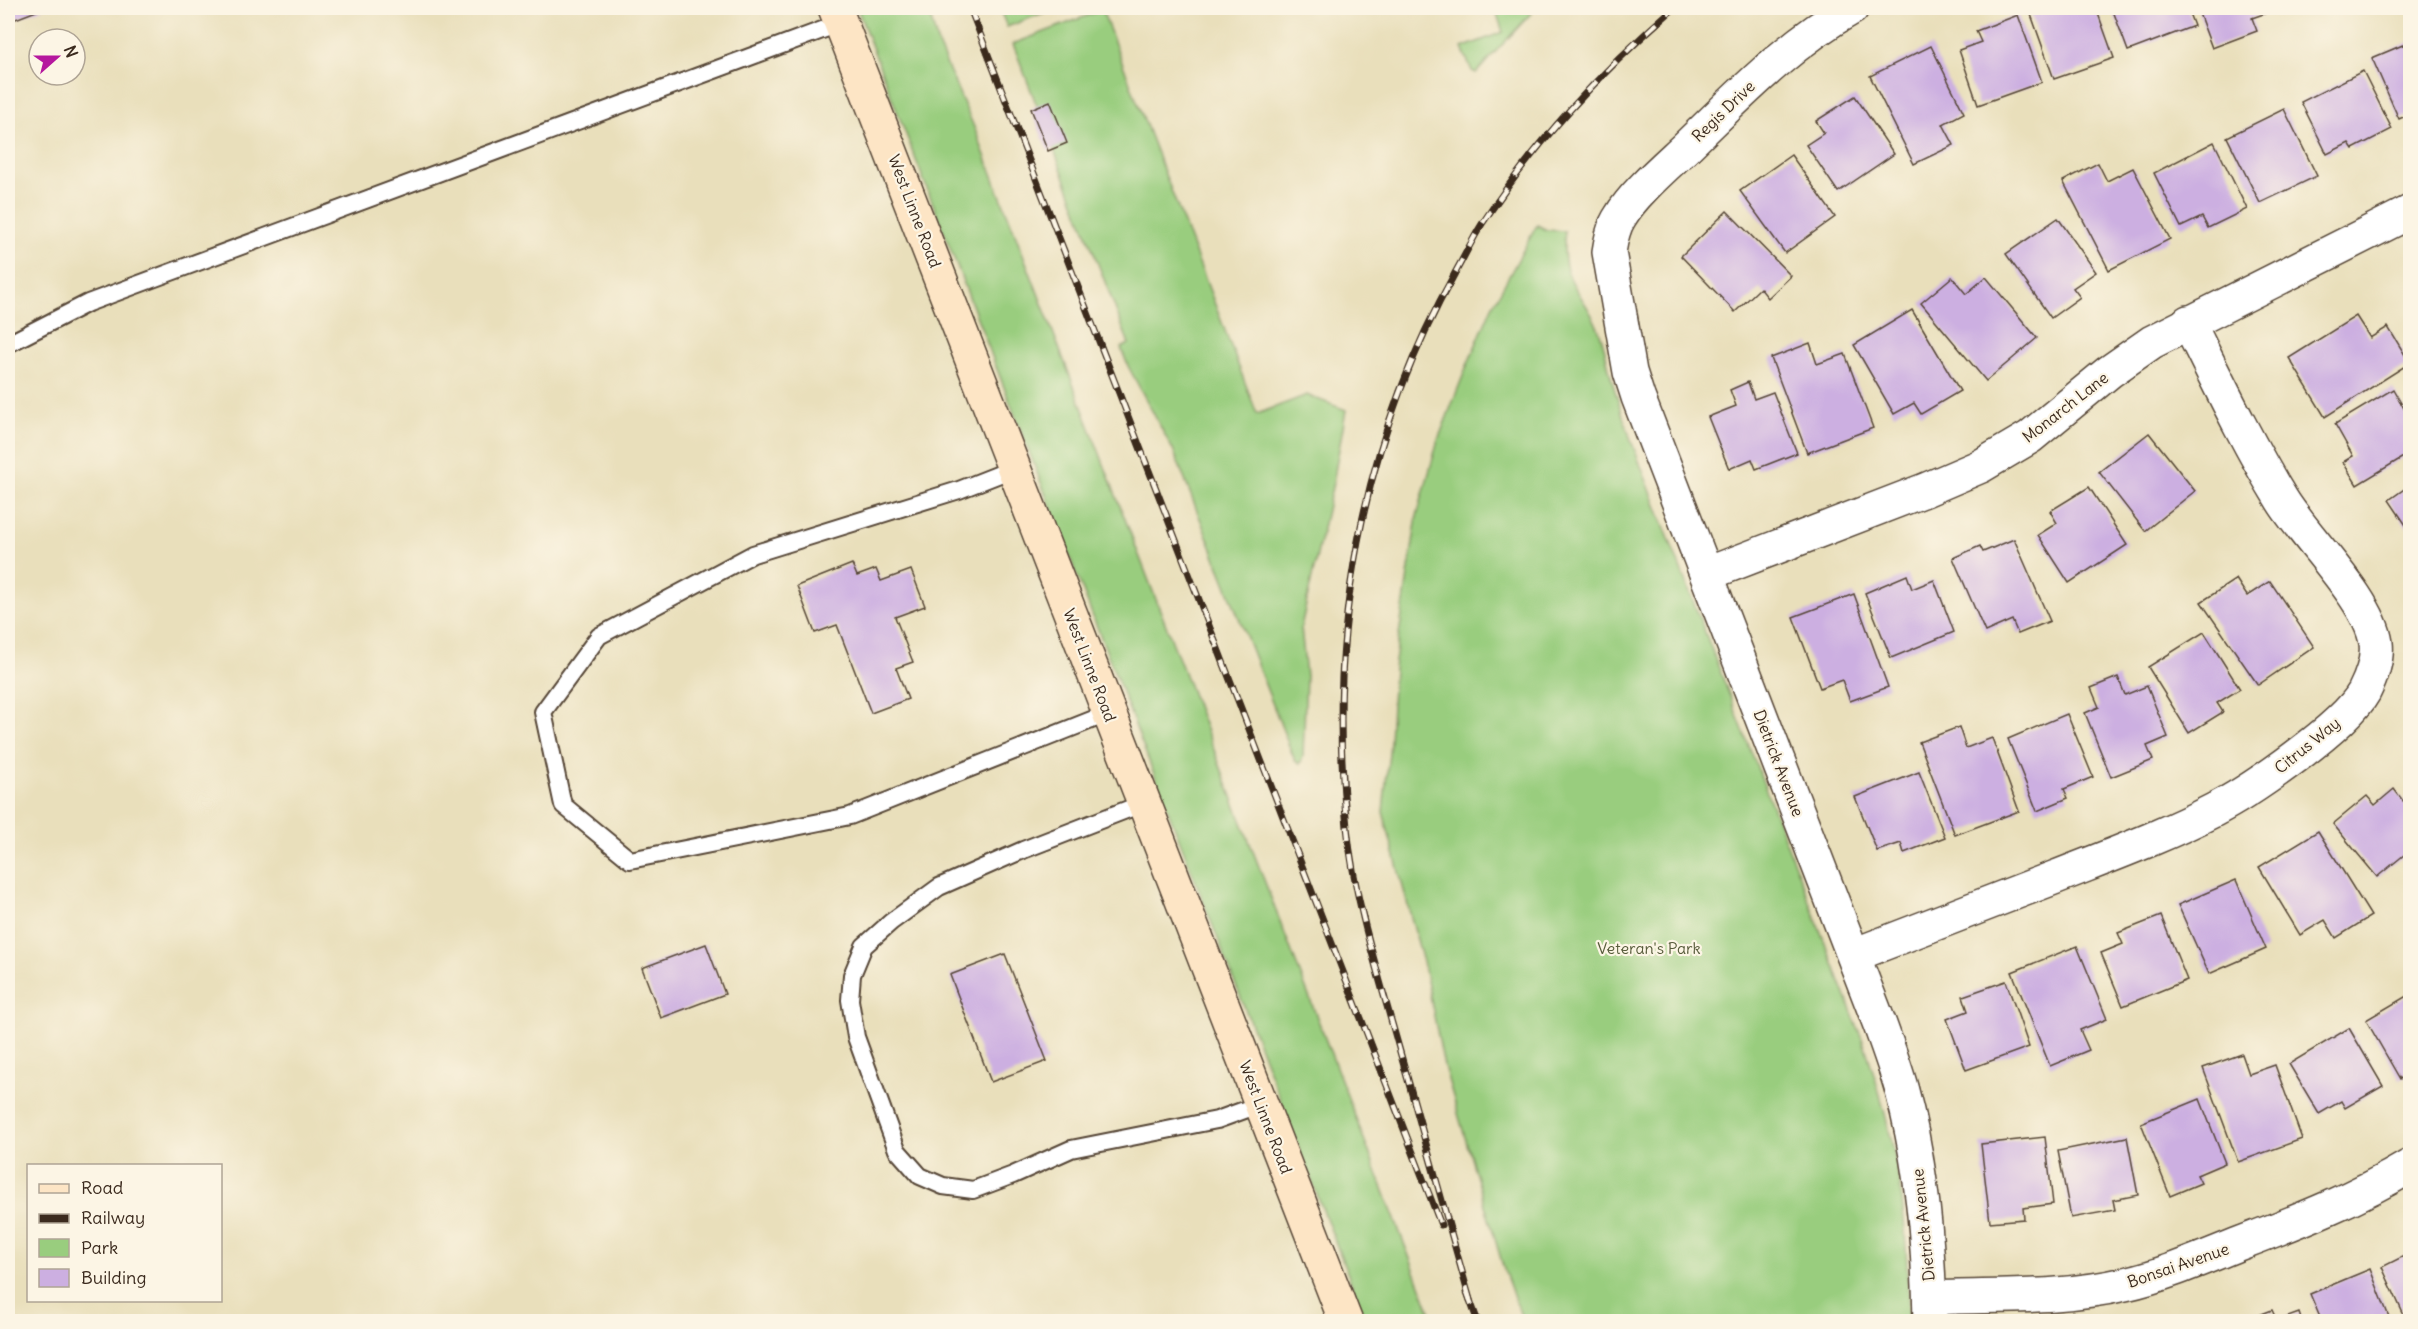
<svg xmlns="http://www.w3.org/2000/svg" width="2418" height="1329" font-family="Delius,sans-serif">
  <style>
    .green { fill: #99cd7e; stroke: #6a7c4e; stroke-width: 1.5 }
    .building { fill: #ccafe1 }
    .lines { fill: none; stroke-linecap: round; stroke-linejoin: round }
    .lane-casing { stroke: #554536; stroke-width: 20 }
    .street-casing { stroke: #554536; stroke-width: 36 }
    .secondary-casing { stroke: #554536; stroke-width: 36 }
    .lane { stroke: #fff; stroke-width: 16 }
    .street { stroke: #fff; stroke-width: 33 }
    .secondary { stroke: #fde5c5; stroke-width: 33 }
    .rail-casing { stroke: #3b2a1e; stroke-width: 7 }
    .rail { stroke: #fcf5e5; stroke-width: 4.5; stroke-dasharray: 14; stroke-linecap: butt }
    .labels { text-anchor: middle; dominant-baseline: central; stroke-width: 4.5; stroke-linejoin: round; paint-order: stroke }
    .street-label { font-size: 16px; fill: #3b2a1e; stroke: #fcf5e5 }
    .park-label { font-size: 16px; fill: #575b3b; stroke: #fcf5e5 }
  </style>
  <rect width="100%" height="100%" fill="#fcf5e5"/>
  <filter id="ink" filterUnits="userSpaceOnUse"><feTurbulence type="fractalNoise" baseFrequency=".0167" numOctaves="2"/><feDisplacementMap in="SourceGraphic" scale="12" xChannelSelector="R" yChannelSelector="G"/><feConvolveMatrix kernelMatrix="1 2 1 2 8 2 1 2 1" color-interpolation-filters="sRGB"/></filter>
  <filter id="wash" filterUnits="userSpaceOnUse"><feTurbulence type="fractalNoise" baseFrequency=".008" numOctaves="4" result="noise"/><feDisplacementMap in="SourceGraphic" scale="24" xChannelSelector="R" yChannelSelector="G"/><feGaussianBlur stdDeviation="1.35" result="paint"/><feColorMatrix in="noise" values="0 0 0 0 0 0 0 0 0 0 0 0 0 0 0 0 0 1.4 0 .05"/><feComposite in="paint" operator="in"/></filter>
  <g filter="url(#wash)">
    <rect width="100%" height="100%" fill="#e9dfbb"/>
    <g class="green">
      <polygon points="857,8 928,8 938,45 974,127 1434,1321 1366,1321"/>
      <polygon points="999,8 1056,8 1007,27"/>
      <polygon points="1495,8 1536,8 1476,73 1472,71 1462,48 1503,32"/>
      <polygon points="1102,10 1257,414 1307,395 1346,410 1333,483 1301,627 1306,676 1303,757 1300,764 1295,761 1174,452 1128,366 1121,348 1129,344 1013,44"/>
      <path d="M1537 225 1547 230 1565 231C1559 283 1581 287 1598 328 1604 342 1606 358 1610 373 1616 396 1624 419 1632 443L1866 1049C1884 1104 1899 1162 1904 1220 1907 1254 1908 1288 1909 1321H1523L1505 1273 1444 1066 1424 966 1383 812 1390 742 1394 668 1417 516 1438 440 1466 368 1492 307Z"/>
    </g>
    <g id="blocks">
      <g class="building">
        <polygon points="8,8 44,8 8,22"/>
        <polygon points="2033,8 2096,8 2114,58 2054,79 2029,9"/>
        <polygon points="2112,8 2187,8 2194,26 2128,51"/>
        <polygon points="2197,8 2271,8 2272,11 2252,18 2257,31 2212,48"/>
        <polygon points="2018,15 2042,82 1978,105 1959,50 1981,42 1976,31"/>
        <polygon points="2410,42 2410,114 2399,119 2372,58"/>
        <polygon points="1931,46 1964,113 1943,124 1954,145 1914,164 1870,76"/>
        <polygon points="2363,71 2392,129 2353,149 2349,143 2327,154 2301,102"/>
        <polygon points="1855,96 1894,154 1838,192 1806,145 1824,133 1816,121"/>
        <polygon points="1050,101 1067,143 1048,151 1031,109"/>
        <polygon points="2284,109 2317,176 2260,203 2227,137"/>
        <polygon points="2214,142 2247,209 2208,228 2202,217 2181,227 2154,173"/>
        <polygon points="1791,155 1835,217 1785,253 1740,191"/>
        <polygon points="2098,163 2107,181 2133,168 2170,239 2109,270 2063,181"/>
        <polygon points="1727,211 1791,276 1768,298 1760,288 1735,312 1681,256"/>
        <polygon points="2058,218 2096,272 2073,288 2080,297 2051,318 2006,254"/>
        <polygon points="1952,277 1966,294 1986,277 2037,338 1986,381 1921,303"/>
        <polygon points="1912,310 1960,391 1921,414 1914,403 1894,414 1854,345"/>
        <polygon points="2356,316 2370,338 2388,327 2410,363 2325,417 2289,358"/>
        <polygon points="1810,343 1817,364 1845,354 1873,428 1807,453 1771,358"/>
        <polygon points="1748,382 1754,399 1773,392 1797,453 1756,469 1752,459 1729,469 1708,417 1736,406 1730,390"/>
        <polygon points="2393,389 2410,419 2410,453 2357,485 2343,462 2353,456 2335,424"/>
        <polygon points="2149,433 2195,491 2145,531 2099,472"/>
        <polygon points="2410,485 2410,531 2389,500"/>
        <polygon points="2089,487 2127,545 2069,583 2038,535 2057,523 2050,511"/>
        <polygon points="2014,539 2050,621 2018,634 2012,620 1985,632 1953,558 1980,546 1983,552"/>
        <polygon points="852,564 857,576 876,569 881,581 911,570 925,606 895,617 913,662 896,668 908,699 871,713 837,625 815,633 797,586"/>
        <polygon points="1907,575 1912,589 1934,580 1954,632 1891,658 1865,593"/>
        <polygon points="2236,579 2247,596 2270,581 2314,647 2258,685 2201,602"/>
        <polygon points="1854,594 1888,687 1850,701 1842,680 1820,688 1793,617"/>
        <polygon points="2204,632 2240,689 2217,703 2223,712 2189,733 2148,667"/>
        <polygon points="2118,677 2125,695 2147,686 2168,737 2147,746 2153,760 2111,777 2085,713 2099,707 2091,688"/>
        <polygon points="2067,714 2093,777 2064,789 2068,798 2037,811 2008,739"/>
        <polygon points="1959,727 1966,748 1992,738 2019,811 1955,835 1919,742"/>
        <polygon points="1919,772 1945,837 1904,853 1901,843 1877,851 1855,797"/>
        <polygon points="2394,789 2410,810 2410,850 2377,877 2333,824 2367,796 2375,805"/>
        <polygon points="2318,831 2371,916 2336,938 2325,920 2300,935 2259,867"/>
        <polygon points="2236,880 2266,949 2209,974 2178,905"/>
        <polygon points="2161,916 2187,980 2123,1006 2101,953 2123,944 2118,933"/>
        <polygon points="706,944 725,994 661,1018 642,968"/>
        <polygon points="2077,946 2107,1019 2080,1030 2089,1050 2050,1066 2012,972"/>
        <polygon points="1005,954 1047,1061 991,1082 950,975"/>
        <polygon points="2006,981 2029,1047 1966,1070 1947,1019 1968,1011 1963,996"/>
        <polygon points="2410,994 2410,1073 2400,1079 2366,1020"/>
        <polygon points="2349,1028 2383,1086 2345,1108 2341,1101 2319,1114 2289,1064"/>
        <polygon points="2242,1054 2249,1074 2275,1065 2302,1139 2238,1162 2203,1068"/>
        <polygon points="2200,1099 2225,1163 2197,1175 2201,1183 2170,1196 2141,1123"/>
        <polygon points="2045,1137 2053,1204 2023,1208 2024,1219 1990,1222 1981,1144"/>
        <polygon points="2127,1137 2138,1195 2113,1200 2115,1210 2071,1218 2058,1151"/>
        <polygon points="2410,1253 2410,1322 2407,1322 2382,1267"/>
        <polygon points="2370,1269 2391,1322 2322,1322 2310,1294"/>
        <polygon points="2272,1310 2277,1321 2299,1313 2302,1322 2241,1322"/>
      </g>
    </g>
  </g>
  <g filter="url(#ink)">
    <use href="#blocks" fill-opacity="0" stroke="#554536" stroke-width="1.5"/>
    <g class="lines">
      <defs>
        <g id="lane">
          <polyline points="8,344 88,303 841,23"/>
          <polyline points="1015,468 959,490 753,554 599,636 543,712 563,805 630,860 850,816 1109,713"/>
          <polyline points="1144,803 1023,850 939,887 891,922 864,946 852,975 850,1000 856,1037 897,1150 920,1176 943,1186 973,1190 1013,1175 1071,1149 1217,1120 1261,1104"/>
        </g>
        <g id="street">
          <path d="M1852 8C1789 43 1738 97 1686 147 1667 165 1633 194 1620 217 1613 227 1611 240 1609 252L1630 372 1638 397 1880 1025C1888 1047 1896 1069 1902 1091 1922 1166 1929 1244 1930 1322"/>
          <polyline points="1707,574 1925,490 1981,466 2030,437 2109,372 2152,342 2410,212"/>
          <path d="M1854 955C1921 929 1989 903 2056 877 2109 856 2164 836 2214 810 2251 791 2345 726 2364 692 2371 678 2378 659 2376 643 2370 600 2306 539 2282 500 2247 443 2218 382 2188 322"/>
          <path d="M1930 1298C1994 1295 2061 1299 2125 1284 2165 1275 2203 1258 2241 1243 2299 1221 2357 1198 2410 1166"/>
        </g>
        <polyline id="secondary" points="835,8 1346,1322"/>
      </defs>
      <use href="#lane" class="lane-casing"/>
      <use href="#street" class="street-casing"/>
      <use href="#secondary" class="secondary-casing"/>
      <use href="#lane" class="lane"/>
      <use href="#street" class="street"/>
      <use href="#secondary" class="secondary"/>
      <defs>
        <g id="rail">
          <polyline points="970,8 1441,1225"/>
          <polyline points="1467,1292 1478,1322"/>
          <path d="M1470 1300C1445 1211 1420 1123 1395 1034 1376 967 1354 897 1347 827 1326 637 1361 441 1455 273 1464 257 1472 240 1482 224 1537 140 1600 73 1674 8"/>
        </g>
      </defs>
      <use href="#rail" class="rail-casing"/>
      <use href="#rail" class="rail"/>
    </g>
  </g>
  <g class="labels">
    <g class="street-label">
      <text transform="translate(1723 111) rotate(-44)">Regis Drive</text>
      <text transform="translate(915 211) rotate(69)">West Linne Road</text>
      <text transform="translate(2065 407) rotate(-38)">Monarch Lane</text>
      <text transform="translate(1090 665) rotate(69)">West Linne Road</text>
      <text transform="translate(2307 745) rotate(-39)">Citrus Way</text>
      <text transform="translate(1779 763) rotate(69)">Dietrick Avenue</text>
      <text transform="translate(1266 1117) rotate(69)">West Linne Road</text>
      <text transform="translate(1923 1225) rotate(-96)">Dietrick Avenue</text>
      <text transform="translate(2178 1265) rotate(-19)">Bonsai Avenue</text>
    </g>
    <g class="park-label">
      <text x="1649" y="948">Veteran's Park</text>
    </g>
  </g>
  <rect width="2418" height="1329" fill="none" stroke="#fcf5e5" stroke-width="30"/>
  <rect x="27" y="1164" width="195" height="138" fill="#fcf5e5" stroke="#afa495" stroke-width="1.5"/>
  <rect x="39" y="1184" width="30" height="9" fill="#fde5c5" stroke="#afa495" stroke-width="1.5"/>
  <text x="81" y="1194" font-size="18" fill="#3b2a1e">Road</text>
  <rect x="39" y="1214" width="30" height="9" fill="#3b2a1e" stroke="#afa495" stroke-width="1.5"/>
  <text x="81" y="1224" font-size="18" fill="#3b2a1e">Railway</text>
  <rect x="39" y="1239" width="30" height="18" fill="#99cd7e" stroke="#afa495" stroke-width="1.5"/>
  <text x="81" y="1254" font-size="18" fill="#3b2a1e">Park</text>
  <rect x="39" y="1269" width="30" height="18" fill="#ccafe1" stroke="#afa495" stroke-width="1.5"/>
  <text x="81" y="1284" font-size="18" fill="#3b2a1e">Building</text>
  <g transform="translate(57 57) rotate(69)"><circle r="28" fill="#fcf5e5" stroke="#afa495" stroke-width="1.5"/>
  <path d="M0-4.5L10 22L0 15L-10 22Z" fill="#b5179e"/>
  <text y="-9" font-size="16" font-weight="bold" text-anchor="middle" fill="#3b2a1e">N</text>
  </g>
</svg>
